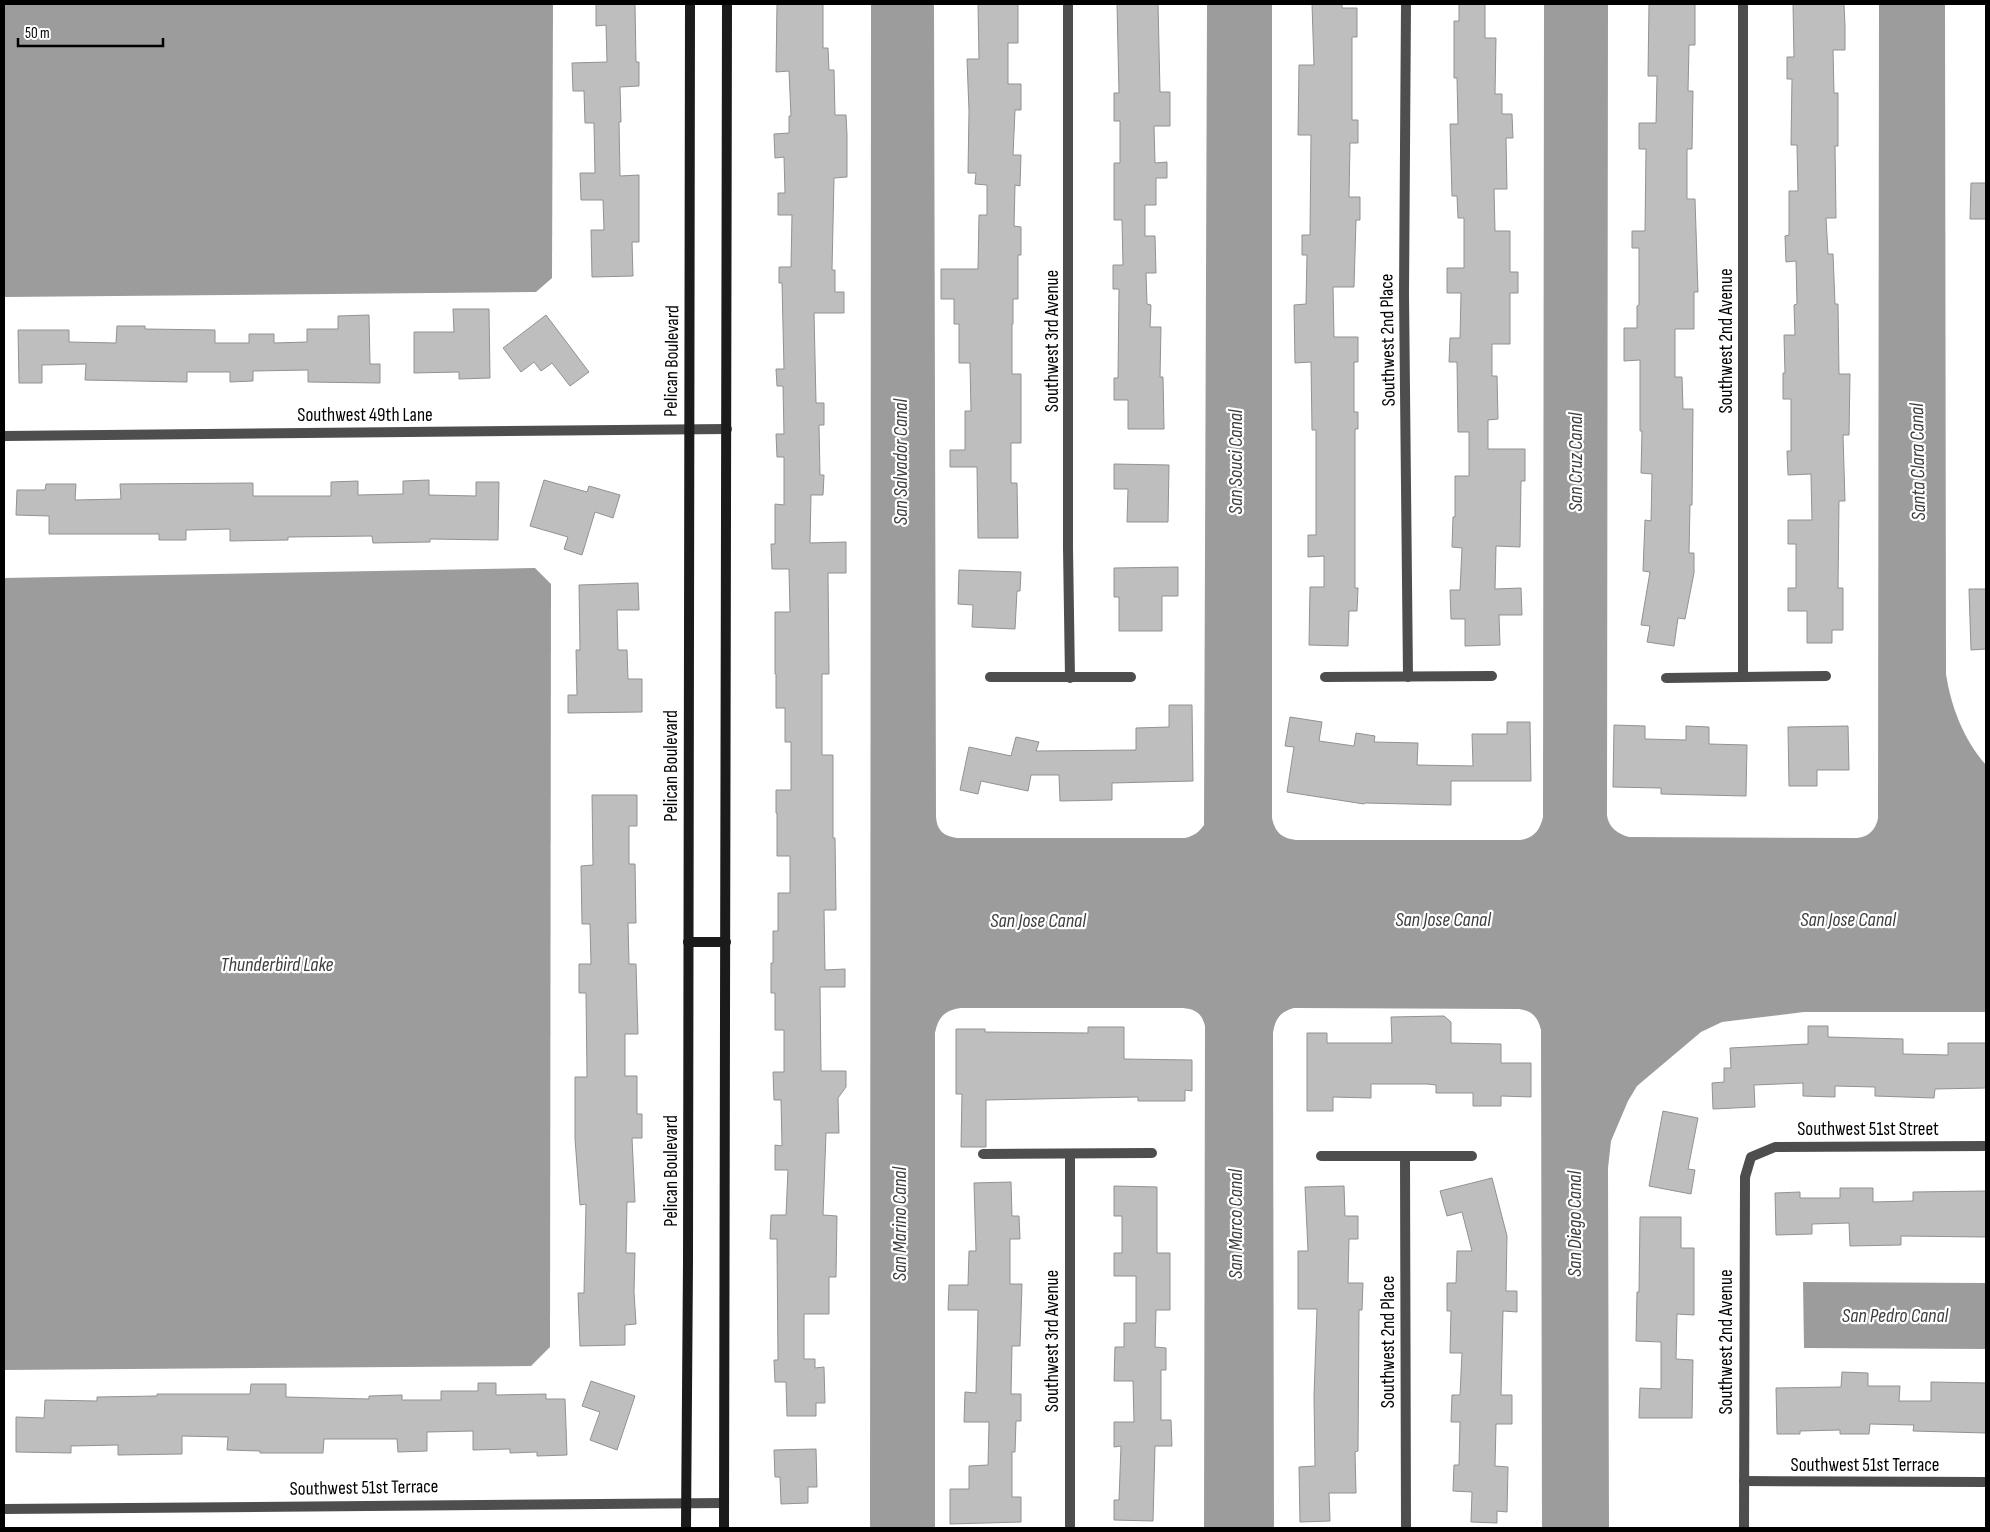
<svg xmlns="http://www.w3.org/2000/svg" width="1990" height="1532" font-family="'Sofia Sans Condensed',sans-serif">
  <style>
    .water { fill: #9c9c9c }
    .building { fill: #bebebe; stroke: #929292 }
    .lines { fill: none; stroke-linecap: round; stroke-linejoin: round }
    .street { stroke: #4e4e4e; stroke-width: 10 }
    .secondary { stroke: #1b1b1b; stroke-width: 10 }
    .labels { text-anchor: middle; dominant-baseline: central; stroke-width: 4.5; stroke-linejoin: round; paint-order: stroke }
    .street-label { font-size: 19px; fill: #000; stroke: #fff }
    .water-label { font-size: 20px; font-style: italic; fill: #3d3d3d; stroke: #fff }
  </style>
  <rect width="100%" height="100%" fill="#fff"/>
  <g class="water">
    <polygon points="4,4 553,4 552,278 536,292 4,297"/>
    <path d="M871 4H934L936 817C937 830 943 836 957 838H1185C1194 836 1199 832 1204 825L1207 4H1272V818C1275 832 1281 838 1296 840H1520C1534 838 1540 830 1543 817L1544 4H1608L1607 815C1608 827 1618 834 1629 837L1857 838C1869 837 1876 829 1878 818L1879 4H1945L1946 674C1951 707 1964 740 1986 765V1012H1804L1722 1022 1701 1032 1637 1086 1628 1101 1611 1141 1608 1168 1609 1528H1542L1541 1030C1538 1017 1532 1011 1519 1009L1294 1008C1280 1012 1275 1019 1273 1033L1274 1528H1204L1205 1026C1202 1014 1196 1009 1183 1008H961C945 1010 938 1017 935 1033V1528H870Z"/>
    <polygon points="535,568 551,584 550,1347 531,1366 4,1370 4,578"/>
    <polygon points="1803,1282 1986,1283 1986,1349 1804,1348"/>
  </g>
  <g class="building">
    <polygon points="596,4 635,4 636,62 639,62 639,86 620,87 621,122 619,122 620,176 639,175 639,242 632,242 633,276 592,277 591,230 604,230 603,200 581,200 580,173 595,173 594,123 585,123 584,91 573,91 572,63 607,62 606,25 596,26"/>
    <polygon points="777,4 823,4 823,48 828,48 829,70 834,70 835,115 846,115 847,135 847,177 834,178 832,270 835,270 835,292 844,292 844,313 814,313 816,403 824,403 824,425 819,425 820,475 824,475 823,495 811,495 810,543 846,542 846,573 828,573 829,674 822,674 822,755 833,755 833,838 835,838 836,910 824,910 825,970 845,969 845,987 820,987 821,1071 846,1071 846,1087 838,1098 839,1133 826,1133 823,1215 837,1216 836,1277 829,1277 829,1314 804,1314 804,1359 815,1359 815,1368 824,1367 825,1403 816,1403 816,1416 787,1416 786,1382 775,1382 774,1360 778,1360 777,1239 770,1239 771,1215 786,1215 788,1170 775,1170 775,1145 782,1146 781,1100 774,1100 773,1072 784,1072 784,1030 775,1030 775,993 771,993 771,963 773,963 773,931 778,931 778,893 790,893 790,856 777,856 777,813 776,813 776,790 791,790 791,742 785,742 785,708 776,708 776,674 775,674 775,612 790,612 789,569 772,569 771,544 775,544 775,504 784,505 784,457 777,457 776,434 784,434 783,386 777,386 776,369 784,369 782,283 779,283 779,267 791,267 792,215 778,215 778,193 785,193 784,157 775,158 774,134 789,133 789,116 791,116 789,71 776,72"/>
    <polygon points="978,4 1018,4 1018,43 1008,43 1008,84 1021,84 1021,110 1015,110 1013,155 1021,155 1020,186 1015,185 1014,226 1021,227 1021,255 1018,255 1018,299 1013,299 1013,324 1012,324 1012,374 1021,374 1021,443 1011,443 1011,483 1017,483 1018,538 978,538 977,467 950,467 950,450 965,450 965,411 971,411 970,363 959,363 959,324 954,324 954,299 941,299 941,269 978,269 979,215 987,215 987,185 975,184 976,173 968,173 969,111 967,59 979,59"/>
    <polygon points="1117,4 1158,4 1160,92 1170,92 1170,126 1154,126 1155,163 1167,162 1167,178 1156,178 1156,205 1145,205 1145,236 1155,236 1156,273 1146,273 1147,304 1151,305 1150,327 1161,327 1160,377 1163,377 1164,429 1128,429 1128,400 1114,400 1114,378 1118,378 1119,289 1113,289 1113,265 1123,265 1122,220 1114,220 1114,163 1120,163 1120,121 1114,121 1114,93 1119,93"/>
    <polygon points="1312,4 1342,4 1342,8 1357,8 1357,37 1352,37 1352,120 1358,120 1358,143 1350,143 1349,197 1360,197 1360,220 1356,220 1354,287 1333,287 1334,337 1358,337 1358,362 1354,362 1354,412 1358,412 1358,429 1355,429 1355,588 1358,588 1357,611 1349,611 1348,646 1309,645 1310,587 1324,587 1324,556 1308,557 1308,535 1316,535 1316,430 1312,430 1311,362 1295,363 1294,305 1306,304 1307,255 1302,255 1302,235 1310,235 1311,135 1298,135 1299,65 1314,65"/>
    <polygon points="1459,4 1485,4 1485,38 1496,38 1495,94 1502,94 1502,114 1512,114 1513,138 1506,138 1507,189 1494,189 1495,231 1510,231 1510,272 1518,272 1518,293 1510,293 1510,344 1492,344 1492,376 1497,376 1498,419 1488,420 1488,449 1525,449 1525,481 1521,481 1520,547 1496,546 1495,589 1521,588 1522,615 1499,615 1500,645 1465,646 1465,619 1451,619 1450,590 1460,590 1462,548 1452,547 1453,517 1455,517 1455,476 1469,476 1469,432 1458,432 1457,362 1449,362 1450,338 1460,338 1461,293 1447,293 1447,268 1464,268 1464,218 1458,218 1457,196 1452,196 1450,124 1458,124 1457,78 1454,78 1454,21 1459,21"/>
    <polygon points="1649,4 1695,4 1695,45 1689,45 1688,91 1693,91 1692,149 1687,149 1687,199 1695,199 1698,292 1694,292 1694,329 1675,329 1675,377 1682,377 1683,409 1693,409 1692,505 1690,505 1689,553 1694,553 1694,573 1685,619 1678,618 1674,646 1647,642 1650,626 1641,625 1650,572 1643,571 1645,520 1651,521 1652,474 1641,473 1642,431 1640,431 1640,360 1624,361 1624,328 1637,328 1637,306 1639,305 1639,248 1632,248 1632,231 1645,231 1646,149 1639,149 1639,123 1656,123 1657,76 1648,76"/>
    <polygon points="1793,4 1844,4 1845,26 1845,50 1833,50 1834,93 1838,93 1838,146 1835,146 1836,218 1826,218 1828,254 1833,254 1835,304 1838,304 1839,374 1850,374 1849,435 1843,435 1845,501 1839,501 1838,588 1843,588 1843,630 1832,630 1832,643 1807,643 1807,611 1788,611 1788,588 1796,588 1796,544 1788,544 1788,520 1812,520 1811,474 1788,475 1787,451 1791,451 1791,399 1783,399 1783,373 1785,373 1784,335 1795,335 1794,305 1797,304 1796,261 1786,262 1785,236 1789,235 1789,191 1798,191 1797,145 1791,145 1792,79 1787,79 1787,57 1794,57"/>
    <polygon points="1971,183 1986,183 1986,219 1970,219"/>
    <polygon points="453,309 489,309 490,378 459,379 459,372 414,373 414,332 454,332"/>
    <polygon points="369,315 370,364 380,364 380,383 308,382 308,370 253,371 253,381 230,382 230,372 187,372 187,382 85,380 86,364 42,365 42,383 19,383 18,330 69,330 69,342 116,343 117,326 145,326 145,329 215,330 215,343 249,343 249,334 274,334 274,343 307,342 307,329 338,329 338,316"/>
    <polygon points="546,315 589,372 570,386 552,363 541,371 534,362 521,372 503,348"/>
    <polygon points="1114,464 1169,465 1168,522 1127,522 1128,489 1114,489"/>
    <polygon points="429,480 429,495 476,496 476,482 499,482 498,540 430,539 430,542 373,543 372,536 288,537 288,540 230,541 230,529 186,530 186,540 159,540 159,534 49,534 49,516 16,515 17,490 45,490 46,484 76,484 75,500 121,499 120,484 253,483 253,496 331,496 331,482 358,481 358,495 403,494 403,481"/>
    <polygon points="544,480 587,492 589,486 620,495 613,518 595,512 582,555 564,549 568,537 530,526"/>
    <polygon points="1178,567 1178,596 1162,596 1162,631 1119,631 1119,597 1114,597 1114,568"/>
    <polygon points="959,570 1021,572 1020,591 1017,591 1015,629 972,627 973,605 958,604"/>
    <polygon points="638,583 639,610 617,610 618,650 627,650 628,679 642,679 642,712 568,713 568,695 577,695 576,650 580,650 579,585"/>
    <polygon points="1969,589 1986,589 1986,649 1971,650"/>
    <polygon points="1169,705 1192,705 1193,781 1112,783 1112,800 1060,801 1059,775 1031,775 1028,791 981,781 978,794 960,790 969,747 1011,756 1016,737 1039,742 1036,751 1136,750 1136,728 1169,727"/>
    <polygon points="1290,717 1322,722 1319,741 1354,746 1356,733 1375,736 1374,742 1418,743 1417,765 1473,766 1472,734 1507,734 1507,722 1530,722 1531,781 1451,781 1451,805 1365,803 1364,804 1287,792 1294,747 1285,746"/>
    <polygon points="1614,725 1645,726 1645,739 1686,740 1686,726 1709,727 1709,744 1747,745 1746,796 1661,794 1661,788 1613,787"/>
    <polygon points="1848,726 1849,770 1817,770 1817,786 1789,786 1788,727"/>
    <polygon points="592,795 637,795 637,826 629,826 629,864 635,864 636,923 628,923 629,964 636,964 638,1034 625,1034 625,1076 637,1076 637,1114 642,1114 642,1138 632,1138 635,1202 627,1202 626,1253 635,1253 634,1292 636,1324 625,1325 625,1345 580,1346 578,1293 584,1293 586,1204 580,1205 575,1139 575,1077 587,1077 586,993 579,993 579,964 591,964 590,924 582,924 581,866 593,865"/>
    <polygon points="1444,1016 1451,1022 1451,1043 1501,1044 1501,1063 1531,1063 1531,1097 1501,1096 1501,1106 1473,1106 1473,1093 1436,1093 1436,1085 1427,1084 1371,1084 1371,1098 1333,1097 1333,1111 1307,1111 1307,1033 1327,1033 1327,1043 1392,1043 1391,1017"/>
    <polygon points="1808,1026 1828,1026 1828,1037 1903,1039 1903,1054 1948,1055 1948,1043 1986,1043 1986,1088 1935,1089 1934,1098 1875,1096 1875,1087 1835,1086 1835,1097 1803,1096 1803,1083 1754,1085 1755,1107 1713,1109 1712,1083 1724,1082 1724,1068 1731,1068 1730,1048 1808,1044"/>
    <polygon points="1088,1027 1124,1027 1124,1059 1192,1060 1192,1091 1185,1090 1185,1101 1138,1101 1138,1097 986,1100 986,1147 961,1147 962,1094 956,1094 956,1029 985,1029 985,1032 1088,1033"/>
    <polygon points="1663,1111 1698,1118 1688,1169 1695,1170 1691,1194 1649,1186"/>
    <polygon points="1492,1178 1507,1236 1506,1291 1517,1291 1517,1312 1503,1311 1501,1395 1512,1395 1512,1424 1496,1424 1495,1466 1508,1467 1507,1512 1497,1511 1497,1523 1471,1522 1472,1492 1453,1491 1454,1465 1459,1465 1460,1422 1451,1422 1452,1395 1460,1395 1462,1353 1450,1353 1451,1311 1447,1311 1447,1283 1456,1283 1457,1251 1472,1251 1462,1212 1447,1216 1440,1191"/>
    <polygon points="1011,1182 1012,1216 1019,1216 1020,1239 1010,1239 1010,1284 1022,1284 1020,1346 1012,1346 1011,1394 1021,1394 1021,1421 1016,1421 1015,1452 1012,1452 1012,1497 1021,1497 1021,1522 950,1524 950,1489 969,1489 969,1466 988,1465 989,1422 964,1422 965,1392 976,1393 978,1310 948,1310 949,1285 968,1285 969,1251 976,1251 974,1183"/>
    <polygon points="1114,1186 1157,1187 1157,1253 1170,1253 1170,1310 1156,1310 1155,1347 1166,1348 1166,1370 1161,1370 1161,1420 1171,1420 1172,1446 1155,1446 1153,1521 1114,1520 1114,1500 1119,1500 1121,1446 1114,1447 1114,1422 1134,1422 1133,1381 1114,1381 1115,1347 1124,1347 1124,1323 1136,1323 1136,1276 1114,1276 1114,1253 1122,1253 1122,1216 1114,1216"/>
    <polygon points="1344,1186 1345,1216 1358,1216 1358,1239 1349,1239 1348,1283 1363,1283 1362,1310 1359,1310 1358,1451 1355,1452 1356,1493 1329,1493 1330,1521 1300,1522 1299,1467 1315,1466 1314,1396 1317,1309 1298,1309 1298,1251 1308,1251 1305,1187"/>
    <polygon points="1840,1188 1873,1188 1873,1202 1913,1201 1913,1192 1986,1191 1986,1237 1901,1236 1901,1245 1850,1246 1849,1223 1812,1224 1812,1234 1776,1235 1775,1193 1800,1192 1800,1198 1840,1198"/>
    <polygon points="1640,1217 1681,1217 1681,1248 1694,1248 1694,1315 1677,1314 1676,1359 1693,1360 1692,1418 1639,1418 1640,1388 1661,1389 1661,1342 1636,1341 1637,1292 1639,1292"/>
    <polygon points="1842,1372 1868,1373 1868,1386 1900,1386 1899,1401 1931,1401 1931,1382 1986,1383 1986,1433 1913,1431 1914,1425 1870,1424 1869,1434 1840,1434 1840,1430 1800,1431 1800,1434 1777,1434 1776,1388 1841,1387"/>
    <polygon points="591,1381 635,1396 617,1450 590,1440 600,1412 582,1406"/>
    <polygon points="478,1383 496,1383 496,1395 546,1394 546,1399 565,1399 567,1455 537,1456 537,1452 510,1453 510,1449 473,1450 473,1431 427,1432 427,1451 398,1452 397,1439 324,1439 323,1453 260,1453 260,1451 227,1450 228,1437 182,1436 182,1454 118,1455 118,1445 71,1446 71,1453 16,1452 16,1417 44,1418 45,1400 97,1401 97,1397 157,1396 157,1394 250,1394 251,1384 286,1384 286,1397 369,1399 369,1396 402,1395 402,1400 441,1400 441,1391 478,1391"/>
    <polygon points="816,1449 817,1487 808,1487 808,1503 781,1504 780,1477 775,1477 774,1450"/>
  </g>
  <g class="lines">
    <g class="street">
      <polyline points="1068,4 1068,548 1070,678"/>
      <polyline points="1406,4 1404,294 1408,677"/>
      <polyline points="1743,4 1743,677"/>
      <polyline points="4,436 727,429"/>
      <polyline points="990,677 1131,677"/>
      <polyline points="1325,677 1492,676"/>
      <polyline points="1666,678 1826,676"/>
      <polyline points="983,1154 1152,1153"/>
      <polyline points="1321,1156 1472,1156"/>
      <polyline points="1405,1157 1406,1528"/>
      <polyline points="1744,1481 1986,1482"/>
      <polyline points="4,1509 724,1503"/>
      <polyline points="1070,1528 1070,1154"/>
      <polyline points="1744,1528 1745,1177 1751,1157 1775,1147 1986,1146"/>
    </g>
    <g class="secondary">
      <polyline points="688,942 726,942"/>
      <polyline points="686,1528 688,1262 690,4"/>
      <polyline points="724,1528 727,4"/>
    </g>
  </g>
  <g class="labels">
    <g class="street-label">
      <text transform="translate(1388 340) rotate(-91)">Southwest 2nd Place</text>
      <text transform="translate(1052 341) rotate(-90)">Southwest 3rd Avenue</text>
      <text transform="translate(1726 341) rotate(-90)">Southwest 2nd Avenue</text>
      <text transform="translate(672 361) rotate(-89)">Pelican Boulevard</text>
      <text x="365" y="415">Southwest 49th Lane</text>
      <text transform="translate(671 766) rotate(-90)">Pelican Boulevard</text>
      <text x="1868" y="1129">Southwest 51st Street</text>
      <text transform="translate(671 1171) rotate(-90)">Pelican Boulevard</text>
      <text transform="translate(1052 1341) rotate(-90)">Southwest 3rd Avenue</text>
      <text transform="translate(1388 1342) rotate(-90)">Southwest 2nd Place</text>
      <text transform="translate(1726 1342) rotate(-90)">Southwest 2nd Avenue</text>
      <text x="1865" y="1465">Southwest 51st Terrace</text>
      <text transform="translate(364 1488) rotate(-1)">Southwest 51st Terrace</text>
    </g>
    <g class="water-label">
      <text transform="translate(901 462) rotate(-90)">San Salvador Canal</text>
      <text transform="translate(1236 462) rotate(-90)">San Souci Canal</text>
      <text transform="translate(1576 462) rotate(-90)">San Cruz Canal</text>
      <text transform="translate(1918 462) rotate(-91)">Santa Clara Canal</text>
      <text x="1443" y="920">San Jose Canal</text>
      <text x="1848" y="920">San Jose Canal</text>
      <text x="1038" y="921">San Jose Canal</text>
      <text x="277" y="965">Thunderbird Lake</text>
      <text transform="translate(900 1224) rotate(-90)">San Marino Canal</text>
      <text transform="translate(1236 1224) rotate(-90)">San Marco Canal</text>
      <text transform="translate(1575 1224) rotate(-90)">San Diego Canal</text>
      <text x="1895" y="1316">San Pedro Canal</text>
    </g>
  </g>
  <rect width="1990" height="1532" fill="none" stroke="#000000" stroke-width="10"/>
  <path d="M18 38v8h145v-8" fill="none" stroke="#000000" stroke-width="2.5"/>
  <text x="25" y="38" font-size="15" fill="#000000" stroke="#ffffff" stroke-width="4" paint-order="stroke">50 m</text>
</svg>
